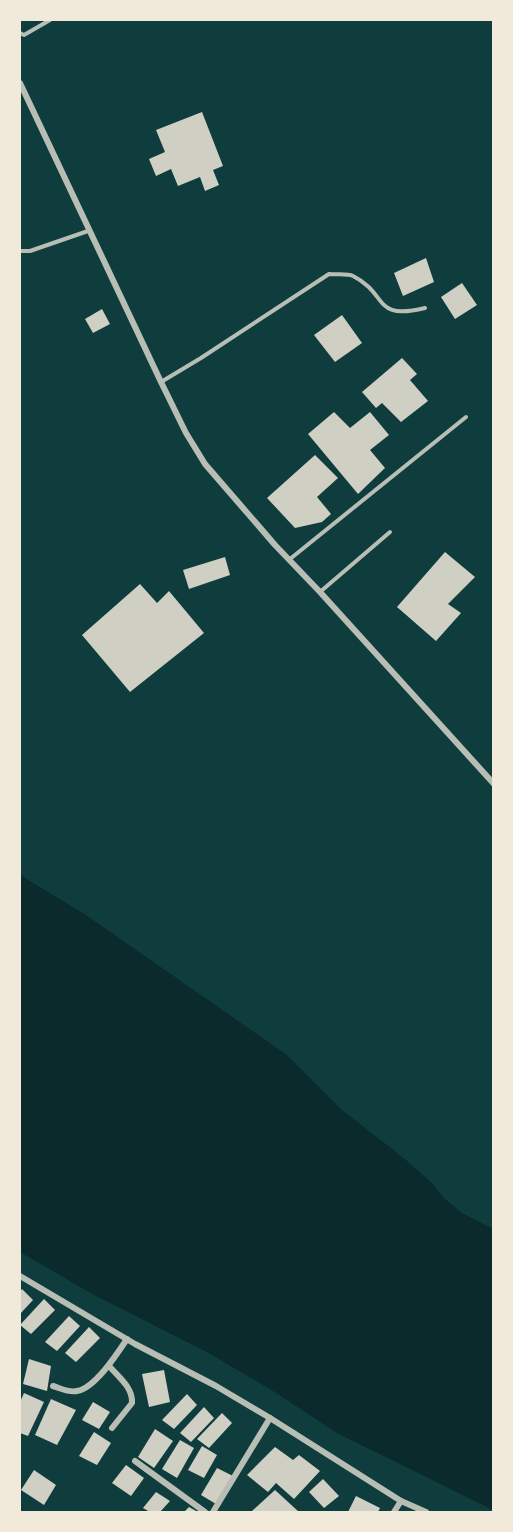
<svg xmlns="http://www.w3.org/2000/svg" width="513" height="1532" font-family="'Asap Condensed',sans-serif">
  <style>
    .water { fill: #0a2a2b }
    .building { fill: #cfcfc3 }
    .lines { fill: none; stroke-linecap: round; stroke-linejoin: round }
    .service { stroke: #b8beb3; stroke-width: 4 }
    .minor { stroke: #b8beb3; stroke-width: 6 }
  </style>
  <rect width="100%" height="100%" fill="#0f3d3e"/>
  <polygon class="water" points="20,875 86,915 287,1055 341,1109 406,1160 433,1184 445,1199 462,1213 493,1229 493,1510 337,1433 273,1391 207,1352 94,1295 20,1252"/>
  <g class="building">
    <polygon points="202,112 223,166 213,170 219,185 205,191 200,177 178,186 171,169 156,176 149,159 165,152 156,130"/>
    <polygon points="426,258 434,282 403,296 394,273"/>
    <polygon points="462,283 477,305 455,319 441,297"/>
    <polygon points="102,309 110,324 93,333 85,319"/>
    <polygon points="342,315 362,343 335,362 314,335"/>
    <polygon points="402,358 417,374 410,380 428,401 401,422 382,403 376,408 362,392"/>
    <polygon points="334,412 350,428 370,412 389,435 370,450 385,468 358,494 308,434"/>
    <polygon points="315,455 338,478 317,497 331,514 322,522 295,528 267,498"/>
    <polygon points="445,552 475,577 448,604 461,613 436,641 397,607"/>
    <polygon points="225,557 230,575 189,589 183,570"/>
    <polygon points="140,584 157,603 169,591 204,633 130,692 82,635"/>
    <polygon points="22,1289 33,1300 20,1314 20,1292"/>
    <polygon points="44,1299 55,1310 31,1334 20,1325"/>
    <polygon points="69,1316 80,1326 57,1351 45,1342"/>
    <polygon points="89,1327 100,1338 76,1362 65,1353"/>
    <polygon points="29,1359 51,1366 47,1391 23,1384"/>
    <polygon points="164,1370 170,1402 149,1407 142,1374"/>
    <polygon points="24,1393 44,1402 28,1436 20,1433 20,1402"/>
    <polygon points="187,1394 197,1405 174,1429 162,1420"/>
    <polygon points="51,1399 76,1410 57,1445 35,1435"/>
    <polygon points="93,1402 110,1412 99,1429 82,1420"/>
    <polygon points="204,1407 214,1418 191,1442 180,1433"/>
    <polygon points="222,1413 232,1423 209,1448 197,1439"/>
    <polygon points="155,1429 173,1441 154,1468 138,1457"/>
    <polygon points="94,1432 111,1443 97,1465 79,1456"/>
    <polygon points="180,1440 194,1448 177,1478 162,1469"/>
    <polygon points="202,1446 217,1455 204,1478 188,1470"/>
    <polygon points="275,1447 293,1460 299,1455 320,1471 294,1499 276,1483 268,1492 247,1475"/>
    <polygon points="126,1465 144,1478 131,1496 112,1483"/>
    <polygon points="217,1468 233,1476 216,1504 201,1495"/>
    <polygon points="34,1470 56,1485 44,1505 21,1490"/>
    <polygon points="323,1479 339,1496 324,1508 309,1492"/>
    <polygon points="275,1490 299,1512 254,1512 252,1511"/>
    <polygon points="156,1492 170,1501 160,1512 150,1512 143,1508"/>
    <polygon points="356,1496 380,1508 378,1512 348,1512"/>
    <polygon points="189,1507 198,1512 184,1512"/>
  </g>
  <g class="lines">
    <g class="service">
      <polyline points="20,33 24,35 50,20"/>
      <polyline points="20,251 30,251 88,231"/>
      <path d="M161 382 201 358 329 274C336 275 347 273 353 276 389 294 372 321 425 308"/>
      <polyline points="290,559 466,417"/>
      <polyline points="320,592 390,532"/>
    </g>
    <g class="minor">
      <polyline points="20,83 161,382 186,433 205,464 275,545 320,592 494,784"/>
      <polyline points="20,1276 135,1344 216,1386 270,1418 213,1512"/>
      <path d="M109 1366C119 1377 133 1388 132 1403L112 1428"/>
      <path d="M53 1386C60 1388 69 1393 77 1391 95 1388 117 1354 127 1339"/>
      <polyline points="270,1418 401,1501 426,1512"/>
      <polyline points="135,1461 205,1512"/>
      <polyline points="394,1512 401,1501"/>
    </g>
  </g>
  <rect width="513" height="1532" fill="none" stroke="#f1e9da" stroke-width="42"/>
</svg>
